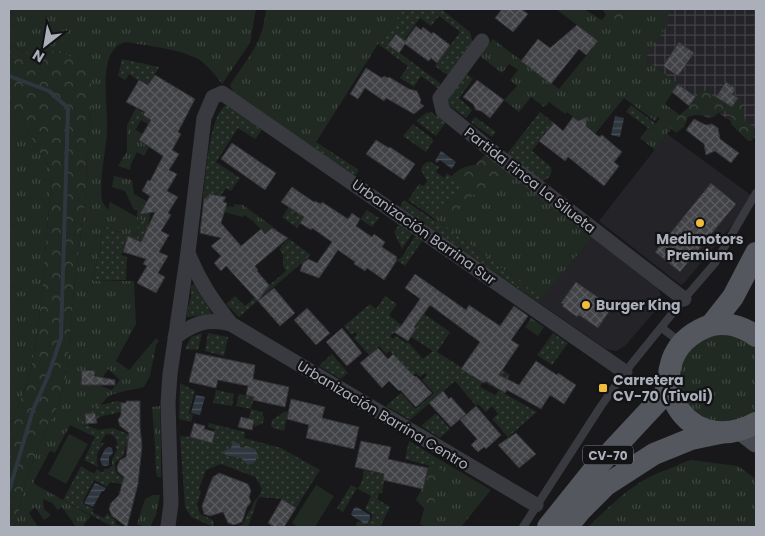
<svg xmlns="http://www.w3.org/2000/svg" width="765" height="536" font-family="Poppins,sans-serif">
  <style>
    .built { fill: #242428 }
    .industrial { fill: url(#industrial-grid) }
    .grass { fill: url(#grass-tufts); fill-rule: evenodd }
    .forest { fill: url(#forest-crowns) }
    .garden { fill: url(#garden-dots) }
    .pitch { fill: #202922 }
    .water { fill: url(#water-rules) }
    .lines { fill: none; stroke-linecap: round; stroke-linejoin: round }
    .stream { stroke: #2e373f; stroke-width: 4 }
    .building { fill: url(#building-cross-hatch); stroke: #333236 }
    .lane { stroke: #393a40; stroke-width: 8 }
    .street { stroke: #393a40; stroke-width: 15 }
    .secondary { stroke: #474950; stroke-width: 21 }
    .primary { stroke: #55575e; stroke-width: 22 }
    .poi-dot { fill: #f1bc39; stroke: #131316; stroke-width: 2 }
    .labels { text-anchor: middle; dominant-baseline: central; stroke-width: 4.5; stroke-linejoin: round; paint-order: stroke }
    .shield { fill: #131316; stroke: #7d8089; stroke-width: 1 }
    .shield-label { font-size: 12px; font-weight: bold; fill: #abafba }
    .street-label { font-size: 14px; fill: #abafba; stroke: #131316 }
    .poi-label { font-size: 14px; font-weight: bold; fill: #abafba; stroke: #131316; text-anchor: start }
  </style>
  <defs>
    <pattern id="industrial-grid" width="8" height="8" patternUnits="userSpaceOnUse" patternTransform="scale(1.25)"><rect width="8" height="8" fill="#242428"/><path d="M0 4h8M4 0v8" fill="none" stroke="#414145"/></pattern>
    <pattern id="grass-tufts" width="24" height="20" patternUnits="userSpaceOnUse" patternTransform="scale(1.25)"><rect width="24" height="20" fill="#202922"/><path d="M3 7l-1-3M5 7V3M7 7l1-3M15 17l-1-3M17 17v-4M19 17l1-3" fill="none" stroke="#3e4640"/></pattern>
    <pattern id="forest-crowns" width="20" height="18" patternUnits="userSpaceOnUse" patternTransform="scale(1.25)"><rect width="20" height="18" fill="#202922"/><path d="M2 6a3 3 0 1 1 6 0M12 15a3 3 0 1 1 6 0" fill="none" stroke="#3e4640"/></pattern>
    <pattern id="garden-dots" width="8" height="8" patternUnits="userSpaceOnUse" patternTransform="scale(1.25)"><rect width="8" height="8" fill="#202922"/><path d="M2 2h.1M6 6h.1" fill="none" stroke="#3e4640" stroke-width="1.8" stroke-linecap="round"/></pattern>
    <pattern id="water-rules" width="6" height="5" patternUnits="userSpaceOnUse" patternTransform="scale(1.25)"><rect width="6" height="5" fill="#2e373f"/><path d="M0 2.5h6" fill="none" stroke="#4a5159"/></pattern>
    <pattern id="building-cross-hatch" width="8" height="8" patternUnits="userSpaceOnUse" patternTransform="scale(1.25)"><rect width="8" height="8" fill="#424347"/><path d="M0 0l8 8M0 8l8-8" fill="none" stroke="#5b5c5f"/></pattern>
  </defs>
  <rect width="100%" height="100%" fill="#18181b"/>
  <g class="built">
    <polygon points="667,134 755,198 685,282 681,285 599,221"/>
    <polygon points="594,235 657,284 661,296 661,304 625,346 616,351 606,349 538,302"/>
  </g>
  <polygon class="industrial" points="633,9 756,10 756,139 696,97 613,36"/>
  <g class="grass">
    <path d="M9 9H256L250 43 222 84C216 76 209 67 201 61 187 50 144 45 125 42 117 45 112 50 109 58 102 81 108 106 107 131 106 152 99 179 102 200 103 204 106 207 108 210L110 202 137 217V210H134L125 191 112 187 114 176 132 180 134 194 148 202 150 218 148 224 138 218 137 240 105 226 93 281H134L136 324 116 361 129 370 156 338 159 341 156 345 150 376 144 387C133 390 120 391 109 396 106 398 88 420 83 425L93 434 95 437 70 425 55 453 50 451 33 483 91 516 82 527H76L62 507 58 510 52 503 43 499 44 509 51 515 44 520 35 507 29 513 38 527H15L26 479 42 439 59 403 66 380 75 280 86 193 87 147 92 101 60 51 25 52 9 45ZM108 369 120 380 112 390 98 385Z"/>
    <path d="M266 9H404L378 44 313 147 233 92 230 85C248 57 263 44 266 9Z"/>
    <polygon points="556,9 584,9 602,20 610,9 671,9 667,17 670,21 645,59 678,84 665,104 681,116 655,150 640,138 648,128 651,130 660,118 658,117 655,121 624,98 595,134 567,112 565,114 549,102 544,107 531,97 519,112 504,100 517,86 510,80 518,70 509,64 502,73 480,56 493,39 559,89 598,41"/>
    <polygon points="9,113 24,126 52,172 42,292 37,339 29,378 9,428"/>
    <polygon points="127,125 143,134 139,141 149,147 144,156 137,152 131,164 130,170 118,166 127,151"/>
    <polygon points="499,163 594,235 542,298 436,219 469,176"/>
    <polygon points="234,204 243,205 277,230 265,234 253,221 244,215 243,217 224,212 226,206 234,207"/>
    <polygon points="531,318 544,327 538,336 525,327"/>
    <polygon points="716,333 750,341 756,346 756,415 732,427 689,412 676,381 687,349"/>
    <polygon points="160,406 161,446 155,446 152,407"/>
    <polygon points="437,458 491,490 461,527 426,527 420,524"/>
    <path d="M691 460 738 466 756 479V527H588C611 505 635 480 666 470 675 467 682 462 691 460Z"/>
    <polygon points="153,495 160,495 156,515 150,527 144,527 137,524 145,499"/>
  </g>
  <g class="forest">
    <polygon points="602,9 639,9 623,29 611,22"/>
    <polygon points="9,45 25,52 60,51 90,67 92,101 87,147 86,193 75,280 66,380 59,403 42,439 26,479 15,527 9,527 9,428 29,378 37,339 42,292 52,172 24,126 9,113"/>
    <path d="M706 91 720 101C748 95 740 99 745 121L756 129V135L751 141H748L731 124V117L727 111H720C708 124 709 114 696 115 693 115 691 116 688 117L684 127 676 133 670 127C679 112 692 109 699 92Z"/>
    <path d="M491 153 506 164C509 196 486 185 469 198 462 202 457 210 452 215L445 213 440 204C446 184 451 167 475 165L484 156Z"/>
    <path d="M433 460 437 461 442 469V477L434 496 436 512 431 516 425 513V509L416 500C418 495 420 493 422 488 426 478 426 468 433 460Z"/>
  </g>
  <g class="garden">
    <polygon points="404,9 441,9 470,32 473,43 451,75 447,75 435,66 460,32 439,16 431,26 420,18 404,40 396,34 389,45 440,83 439,89 421,76 414,87 400,78 408,66 378,44"/>
    <polygon points="122,59 159,67 148,87 129,74 125,80 118,76"/>
    <polygon points="467,74 473,79 459,98 472,110 466,118 450,106 448,98"/>
    <path d="M226 105 262 130 255 139 238 128 216 162 240 178 231 191 226 188 217 201 209 195 208 199 203 198C206 178 209 115 226 105Z"/>
    <polygon points="631,105 656,124 651,130 626,112"/>
    <polygon points="136,108 144,113 143,115 149,119 151,117 153,127 141,120 135,130 127,125"/>
    <polygon points="431,112 446,122 436,136 416,121 426,113"/>
    <path d="M540 112 554 123 532 151 551 167C553 174 548 180 542 181L506 155Z"/>
    <polygon points="475,117 496,132 492,137 471,122"/>
    <polygon points="413,124 432,138 433,141 426,152 403,136"/>
    <polygon points="316,142 359,170 355,176 313,147"/>
    <polygon points="427,162 431,162 439,167 436,172 444,178 447,173 463,184 436,219 542,298 538,302 400,207 404,200 435,221 436,220 408,200 419,184 424,186 427,181 421,170 423,165"/>
    <polygon points="289,207 304,217 297,228 282,217"/>
    <polygon points="367,210 379,218 372,227 360,219"/>
    <polygon points="138,218 150,225 141,241 137,240"/>
    <polygon points="399,225 412,234 402,249 394,232"/>
    <polygon points="105,226 128,236 121,255 127,257 126,280 93,281"/>
    <polygon points="415,236 422,241 405,266 397,260 402,257"/>
    <polygon points="289,239 311,255 239,317 226,304 235,296 245,306 286,271 283,266 283,254 279,249 282,247 281,246"/>
    <polygon points="194,284 211,312 212,314 188,317 186,315 191,296 191,286"/>
    <polygon points="385,296 397,304 389,315 402,326 390,336 393,339 396,336 406,343 408,342 423,359 433,351 411,337 416,329 409,325 420,311 450,332 437,352 483,381 480,387 495,395 499,390 485,383 490,377 480,354 510,375 500,391 537,412 508,437 492,419 498,414 492,406 486,412 478,404 476,406 455,381 410,420 386,406 401,393 416,409 434,393 422,380 427,375 425,373 420,377 416,373 410,379 409,371 390,351 386,354 379,346 369,355 354,338 357,334 355,332 351,335 344,326 370,304 376,309"/>
    <polygon points="202,333 198,350 185,349 191,337"/>
    <polygon points="208,333 228,337 224,356 205,351"/>
    <polygon points="553,333 568,343 552,365 537,355"/>
    <polygon points="332,354 348,373 341,379 319,366"/>
    <polygon points="180,383 195,391 189,413 193,415 191,422 179,419"/>
    <polygon points="216,390 234,394 232,406 213,403"/>
    <polygon points="239,394 254,397 251,409 262,412 264,418 263,423 254,427 255,424 248,421 251,409 236,406"/>
    <path d="M116 401 123 402 122 411C114 415 104 414 96 419L95 413 86 414V425L98 430 113 428 133 436H141L142 446 136 445 135 448 125 447 124 455 115 463C114 472 118 475 126 480L128 485 110 482 107 487 94 480 82 503 94 509 92 512 104 518 107 513 116 521 115 524 124 527H113L63 500 81 466 94 474 97 469 103 473 104 469H108L112 466V460L117 449 115 445H118C116 438 114 434 106 434L100 443H105C97 451 95 457 98 467L84 460 95 437C91 429 80 427 80 416 90 406 103 405 116 401Z"/>
    <polygon points="286,411 288,412 284,431 273,428 271,426 272,420"/>
    <polygon points="436,413 450,429 440,438 421,426"/>
    <polygon points="209,423 245,432 244,438 281,448 320,470 296,508 282,499 260,497 258,498 248,527 236,527 243,524 249,511 251,509 255,500 258,498 262,489 255,477 221,464 206,470 199,489 201,492 197,505 200,514 213,520 214,527 191,517 185,507 180,436 190,437 212,442 215,429 208,427"/>
    <polygon points="409,441 437,458 434,467 405,459"/>
    <polygon points="155,446 161,446 161,477 158,477 156,473"/>
    <polygon points="364,470 385,475 382,493 379,493 377,499 390,507 380,527 355,527 358,521 367,525 372,517 372,514 365,509 371,496 358,489 362,481"/>
    <polygon points="351,485 357,488 343,512 337,508"/>
  </g>
  <g class="pitch">
    <polygon points="69,434 88,444 66,484 48,474"/>
    <polygon points="316,485 334,496 315,527 298,527 292,523"/>
  </g>
  <g class="water">
    <polygon points="615,116 624,118 620,137 611,135"/>
    <polygon points="441,151 456,162 452,169 440,160 437,163 435,161"/>
    <polygon points="196,395 205,397 200,415 191,413"/>
    <polygon points="233,441 240,444 240,447 243,448 246,446 255,449 258,455 255,462 248,465 241,458 225,455 224,451 231,448"/>
    <polygon points="109,447 112,448 113,453 109,457 109,465 105,466 102,465 100,459 105,449"/>
    <polygon points="95,483 106,488 104,491 102,491 93,507 84,503"/>
    <path d="M357 507 370 515V519L367 524H364C360 519 353 518 351 514L354 508Z"/>
  </g>
  <g class="lines">
    <polyline class="stream" points="9,76 49,91 68,108 61,338 48,376 33,410 9,491"/>
  </g>
  <g class="building">
    <polygon points="502,9 521,9 528,14 513,32 495,18"/>
    <polygon points="577,25 598,41 586,55 579,49 551,84 521,61 538,39 550,48"/>
    <polygon points="416,26 421,30 423,27 432,34 433,32 450,45 437,63 431,58 429,61 427,60 405,44 399,53 388,45 396,34 405,41"/>
    <polygon points="679,42 694,53 678,76 663,66"/>
    <polygon points="366,68 382,78 384,76 388,78 389,77 409,89 417,91 421,100 420,103 424,106 414,114 386,98 384,101 365,88 358,99 350,94"/>
    <polygon points="155,75 195,99 178,132 181,134 172,150 179,154 169,170 177,174 167,191 178,197 168,213 171,215 161,231 169,235 159,252 168,256 158,273 165,277 156,293 137,283 147,266 143,264 146,259 123,252 128,236 141,242 155,212 140,214 150,196 142,191 148,180 150,181 163,156 139,140 151,120 143,115 145,112 126,102 139,80 148,85"/>
    <polygon points="477,80 504,100 490,118 481,111 476,110 473,104 463,97"/>
    <polygon points="726,82 736,89 732,94 738,98 732,107 716,97"/>
    <polygon points="678,84 696,97 689,106 672,92"/>
    <polygon points="573,117 578,121 587,117 586,126 599,137 602,135 622,152 614,162 619,166 604,186 568,157 565,161 539,141 554,123 563,131"/>
    <polygon points="694,119 706,125 712,124 718,128 720,139 739,153 731,163 715,151 706,155 704,144 686,130"/>
    <polygon points="376,140 389,148 390,147 415,164 404,180 366,154"/>
    <polygon points="232,143 276,173 265,190 221,159"/>
    <polygon points="711,183 736,204 680,272 655,252"/>
    <polygon points="292,187 314,202 315,201 321,204 322,202 348,219 352,213 360,219 356,226 372,237 374,234 385,242 382,247 397,257 396,259 397,260 384,280 367,268 365,271 359,267 354,264 355,262 338,250 319,278 300,271 303,263 308,259 317,263 332,242 312,228 311,230 300,223 304,217 281,202"/>
    <polygon points="209,194 226,197 223,202 227,203 221,223 241,246 261,229 265,234 272,228 288,238 255,266 258,270 257,271 269,285 258,301 226,266 221,271 214,263 221,256 211,246 221,238 200,233 204,198 208,199"/>
    <polygon points="415,274 466,310 469,305 500,326 514,306 528,316 511,340 519,345 499,375 519,385 536,361 557,375 558,373 576,385 564,404 550,395 541,409 507,390 505,393 486,381 484,383 461,369 480,342 430,305 414,327 416,329 408,341 394,332 401,326 420,299 405,288"/>
    <polygon points="576,282 612,307 598,328 579,315 577,317 562,306 564,304 561,303"/>
    <polygon points="274,288 295,313 280,326 258,301"/>
    <polygon points="307,308 330,333 316,345 294,320"/>
    <polygon points="342,328 362,353 347,366 326,342"/>
    <polygon points="378,348 388,359 393,354 415,377 416,376 432,393 416,407 400,390 399,391 389,381 382,388 360,363"/>
    <polygon points="196,353 255,365 253,379 289,387 285,407 253,400 254,397 246,395 248,386 218,380 216,388 189,382"/>
    <polygon points="82,370 95,371 94,376 115,380 115,385 81,385"/>
    <polygon points="443,391 449,399 451,397 466,414 451,427 429,403"/>
    <polygon points="291,399 325,407 322,418 359,427 354,449 306,438 309,425 287,419"/>
    <polygon points="126,401 140,401 140,427 142,446 138,484 127,527 112,516 109,509 111,503 119,495 124,477 118,472 117,467 120,460 126,457 129,433 120,426 118,420 121,415 121,403 126,403"/>
    <polygon points="476,406 501,435 486,449 484,447 478,452 471,445 477,439 460,420"/>
    <polygon points="95,413 97,423 86,424 85,414"/>
    <polygon points="241,417 254,420 252,430 238,427"/>
    <polygon points="194,423 205,426 204,429 215,432 212,443 190,437"/>
    <polygon points="516,433 536,454 519,468 498,445"/>
    <polygon points="361,441 391,447 388,459 428,468 423,489 383,480 384,474 355,467"/>
    <polygon points="219,473 248,484 251,491 249,497 251,502 247,507 242,522 234,525 228,523 223,512 210,516 204,514 202,506 210,484 213,477"/>
    <polygon points="282,499 296,508 284,527 274,527 268,523"/>
  </g>
  <g class="lines">
    <g class="lane">
      <polyline points="662,328 680,342"/>
      <polyline points="523,527 601,406 625,372 684,299 715,263 756,193"/>
    </g>
    <g class="street">
      <polyline points="482,41 440,98 443,111 497,155 684,299"/>
      <path d="M188 253C199 281 212 300 231 324"/>
      <path d="M175 337C195 323 207 318 231 324L536 505"/>
      <polyline points="168,526 171,504 168,403 170,374 188,252 204,118 213,97 222,93 625,372"/>
    </g>
    <polyline class="secondary" points="742,431 756,442"/>
    <g class="primary">
      <polyline points="711,325 733,297 756,253"/>
      <path d="M756 336C742 326 723 320 706 327 632 358 680 464 756 423"/>
      <polyline points="548,527 593,471 663,396 669,385"/>
      <polyline points="567,527 580,511 606,485 654,454 691,439 720,433"/>
    </g>
  </g>
  <g class="poi-dot">
    <circle cx="700" cy="223" r="5"/>
    <circle cx="586" cy="305" r="5"/>
    <rect x="598" y="383" width="10" height="10" rx="2.5"/>
  </g>
  <g class="labels">
    <rect class="shield" x="583" y="445.5" width="50" height="19" rx="4"/>
    <g class="shield-label">
      <text x="608" y="455">CV-70</text>
    </g>
    <g class="street-label">
      <text transform="translate(530 180) rotate(38)">Partida Finca La Silueta</text>
      <text transform="translate(424 232) rotate(35)">Urbanización Barrina Sur</text>
      <text transform="translate(383 415) rotate(31)">Urbanización Barrina Centro</text>
    </g>
    <g class="poi-label">
      <text x="700" y="239" text-anchor="middle">Medimotors<tspan x="700" dy="16">Premium</tspan></text>
      <text x="596" y="305">Burger King</text>
      <text x="613" y="380">Carretera<tspan x="613" dy="16">CV-70 (Tivoli)</tspan></text>
    </g>
  </g>
  <rect width="765" height="536" fill="none" stroke="#abafba" stroke-width="20"/>
  <g transform="translate(45 45) rotate(211)" stroke="#131316" stroke-width="4" paint-order="stroke">
  <path d="M0-4L9 19L0 12L-9 19Z" fill="#abafba"/>
  <text y="-8" font-size="14" font-weight="bold" text-anchor="middle" fill="#abafba">N</text>
  </g>
</svg>
